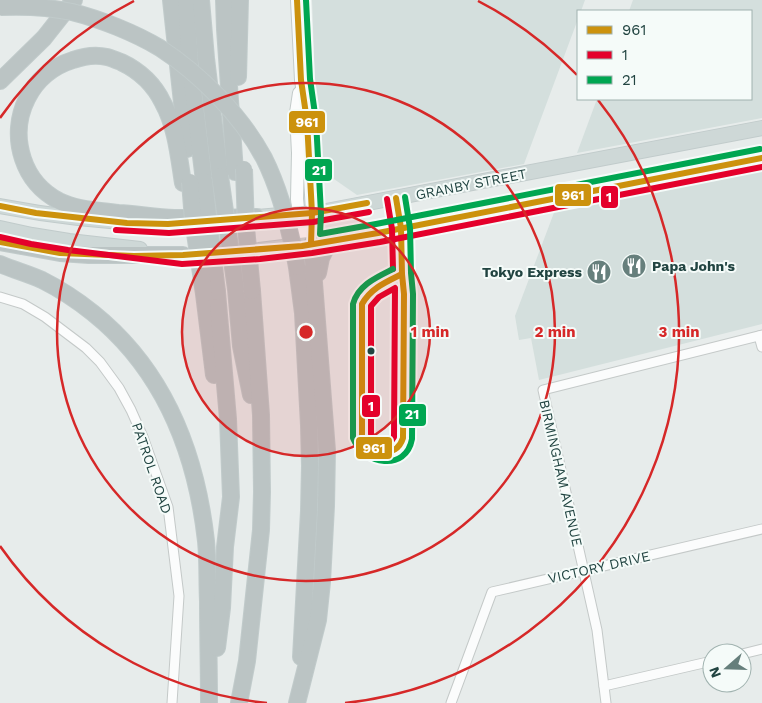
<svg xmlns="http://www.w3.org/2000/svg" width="762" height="703" font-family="'Work Sans',sans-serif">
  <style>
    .built { fill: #d4dfdd }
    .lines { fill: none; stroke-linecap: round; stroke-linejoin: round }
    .street-casing { stroke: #c4c9c8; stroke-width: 11 }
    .secondary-casing { stroke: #c2cac9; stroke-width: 14 }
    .primary-casing { stroke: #c1cbcb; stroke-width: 16 }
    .highway-casing { stroke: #c1cbcb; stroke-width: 18 }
    .street { stroke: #fbfcfc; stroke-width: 9 }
    .secondary { stroke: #fbfcfc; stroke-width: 12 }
    .primary { stroke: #ced8d7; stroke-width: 14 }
    .highway { stroke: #bbc4c4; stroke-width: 16 }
    .highway-bridge-casing { stroke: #c1cbcb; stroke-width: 18; stroke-linecap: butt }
    .highway-bridge { stroke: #bbc4c4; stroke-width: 16 }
    .bus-1-casing { stroke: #f5fbf9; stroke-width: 10 }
    .bus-2-casing { stroke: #f5fbf9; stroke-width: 10 }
    .bus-3-casing { stroke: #f5fbf9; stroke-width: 10 }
    .bus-1 { stroke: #cc920d; stroke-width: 6 }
    .bus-2 { stroke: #e4002b; stroke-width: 6 }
    .bus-3 { stroke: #00a651; stroke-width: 6 }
    .ring { fill: none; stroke: #d62828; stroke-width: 2.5 }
    .bus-dot { fill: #214441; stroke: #f5fbf9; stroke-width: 2 }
    .labels { text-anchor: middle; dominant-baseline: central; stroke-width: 4; stroke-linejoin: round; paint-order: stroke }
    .street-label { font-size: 14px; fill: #214441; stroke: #f5fbf9 }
    .poi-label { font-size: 14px; font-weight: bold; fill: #214441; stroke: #f5fbf9; text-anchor: start }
    .centre { fill: #d62828; stroke: #f5fbf9; stroke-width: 2.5 }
    .ring-label { font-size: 15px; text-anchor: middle; font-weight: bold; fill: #d62828; stroke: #f5fbf9; stroke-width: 4; stroke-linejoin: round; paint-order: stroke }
    .line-badge { stroke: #f5fbf9; stroke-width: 2 }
    .badge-label { font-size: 14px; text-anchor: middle; font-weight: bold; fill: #fff }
  </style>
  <rect width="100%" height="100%" fill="#e7eceb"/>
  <g class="built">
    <polygon points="312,0 585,0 581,11 578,11 578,19 524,164 357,195 318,168"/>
    <polygon points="633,0 762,0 762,118 577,153 597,99 751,99 751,11 629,11"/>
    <polygon points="762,170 762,324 539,380 531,338 519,340 515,316 555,210"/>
  </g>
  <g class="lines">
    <defs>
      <g id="street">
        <polyline points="0,297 23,304 45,317 86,348 100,362 119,388 131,410 143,437 168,507 179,596 172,703"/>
        <polyline points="759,336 762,347"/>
        <polyline points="742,654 762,649"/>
        <polyline points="604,686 712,661"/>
        <polyline points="451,703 492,592 762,529"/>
        <polyline points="606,703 597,630 543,390 762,335"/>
      </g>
      <g id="secondary">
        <polyline points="297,0 301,80 307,121 312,213 311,244"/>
        <polyline points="299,93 296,113 298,153 297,199 302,246"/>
      </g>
      <g id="primary">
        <path d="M0 206C52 216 106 222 158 224"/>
        <polyline points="247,218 326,211 762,128"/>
        <polyline points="0,228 32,235 69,241 140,249"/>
        <polyline points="202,254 259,250 333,241 534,203 762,158"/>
      </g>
      <g id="highway">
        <polyline points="171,0 187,149"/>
        <polyline points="186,0 190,65 204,181"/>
        <polyline points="201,0 206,58 220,176"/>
        <polyline points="224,0 225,29 235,172"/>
        <polyline points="238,77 240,0"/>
        <polyline points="0,81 44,38 74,0"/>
        <path d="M183 183C179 158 176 126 163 103 154 84 140 71 121 62 116 60 111 58 107 57 95 54 84 56 73 60 31 73 9 117 23 159 29 177 42 192 59 201 77 210 98 210 118 213 136 214 155 217 174 218 202 218 229 218 257 217"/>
        <polyline points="0,242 60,253 89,255 183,255"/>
        <path d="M0 264C14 270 29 274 42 280 60 289 78 301 93 313 164 370 196 452 206 541 208 561 207 581 208 601 208 635 209 669 209 703"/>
        <polyline points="297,267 303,313 309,425 310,466 309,511 301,657"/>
        <polyline points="318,273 321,258 329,242"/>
        <polyline points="236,289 241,346 251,395"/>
        <polyline points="204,294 214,375"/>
        <polyline points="217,648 222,608 225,547 231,497 228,419 217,292"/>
        <polyline points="239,703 247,661 261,530 262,492 261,415 252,291"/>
        <polyline points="297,703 318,620 322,582 326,506 327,451 311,244"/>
      </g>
    </defs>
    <use href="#street" class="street-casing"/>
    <use href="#secondary" class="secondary-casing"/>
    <use href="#primary" class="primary-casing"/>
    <use href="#highway" class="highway-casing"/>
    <use href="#street" class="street"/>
    <use href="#secondary" class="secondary"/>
    <use href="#primary" class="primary"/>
    <use href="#highway" class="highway"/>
    <defs>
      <g id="highway-bridge">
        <path d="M0 7C24 6 49 7 72 12 100 19 135 33 160 48 200 74 241 115 264 158 281 192 290 229 297 267"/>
        <polyline points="244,169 246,227 252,291"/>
        <polyline points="220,176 236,289"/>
        <polyline points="204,181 217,292"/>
        <polyline points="190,182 193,220 204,294"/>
      </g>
    </defs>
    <use href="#highway-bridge" class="highway-bridge-casing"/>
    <use href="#highway-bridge" class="highway-bridge"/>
    <defs>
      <g id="bus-1">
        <polyline points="297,0 301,80 307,121 312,213 311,244"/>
        <polyline points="396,198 401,228 402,274"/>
        <polyline points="0,206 36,213 127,223 168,224 312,213 367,203"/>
        <polyline points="0,242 60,253 134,256 183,255 302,246 378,233 762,158"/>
        <path d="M402 274 404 294 403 438C396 460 370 453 362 436V304C371 288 386 282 402 274Z"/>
      </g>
      <g id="bus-2">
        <polyline points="387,199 392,229 393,269"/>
        <polyline points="116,230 169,233 313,222 369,212"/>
        <polyline points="0,237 31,244 68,250 182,264 260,259 312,253 380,242 762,167"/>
        <path d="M395 288 394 437C388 448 377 443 371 434V306L379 297Z"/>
      </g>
      <g id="bus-3">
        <polyline points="306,0 310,79 316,121 321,213 320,234 376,224 760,149"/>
        <path d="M393 269C377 277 358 285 353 304V438C364 465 406 472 412 439L413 294 411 273 410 228 405 197"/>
      </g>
    </defs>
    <use href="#bus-1" class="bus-1-casing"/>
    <use href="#bus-2" class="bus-2-casing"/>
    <use href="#bus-3" class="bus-3-casing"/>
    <use href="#bus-1" class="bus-1"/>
    <use href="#bus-2" class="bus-2"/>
    <use href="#bus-3" class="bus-3"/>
  </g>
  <circle cx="306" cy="332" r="124" fill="#d62828" fill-opacity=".12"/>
  <g class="ring">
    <circle cx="306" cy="332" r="124"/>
    <circle cx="306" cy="332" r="249"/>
    <path d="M267 703A373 373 0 0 1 0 546M0 118A373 373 0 0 1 134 1M478 1A373 373 0 0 1 577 75M598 100A373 373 0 0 1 345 703"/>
  </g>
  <defs>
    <symbol id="restaurant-disc" viewBox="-11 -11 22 22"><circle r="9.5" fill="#667f7c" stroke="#f5fbf9"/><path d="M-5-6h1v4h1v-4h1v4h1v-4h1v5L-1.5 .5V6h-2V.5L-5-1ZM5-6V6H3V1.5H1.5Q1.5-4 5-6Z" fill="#fff"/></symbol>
  </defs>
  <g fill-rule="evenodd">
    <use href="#restaurant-disc" x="620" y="252" width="28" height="28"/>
    <use href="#restaurant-disc" x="585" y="258" width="28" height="28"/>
  </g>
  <circle class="bus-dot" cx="371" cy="351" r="4.5"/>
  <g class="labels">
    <g class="street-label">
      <text transform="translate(471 184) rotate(-11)">GRANBY STREET</text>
      <text transform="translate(152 468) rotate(71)">PATROL ROAD</text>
      <text transform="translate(561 473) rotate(77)">BIRMINGHAM AVENUE</text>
      <text transform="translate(599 567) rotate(-13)">VICTORY DRIVE</text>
    </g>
    <g class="poi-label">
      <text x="652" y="266">Papa John's</text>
      <text x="582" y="272" text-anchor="end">Tokyo Express</text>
    </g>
  </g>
  <circle cx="306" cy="332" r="8" class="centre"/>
  <g class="ring-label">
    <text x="430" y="337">1 min</text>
    <text x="555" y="337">2 min</text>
    <text x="679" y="337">3 min</text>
  </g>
  <g class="line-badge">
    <rect x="288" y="110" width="38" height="24" rx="5" fill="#cc920d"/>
    <rect x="304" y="158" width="29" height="24" rx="5" fill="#00a651"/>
    <rect x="554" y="183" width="38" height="24" rx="5" fill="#cc920d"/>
    <rect x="600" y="185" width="19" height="24" rx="5" fill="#e4002b"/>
    <rect x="361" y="394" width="20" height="24" rx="5" fill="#e4002b"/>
    <rect x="398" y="403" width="29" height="24" rx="5" fill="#00a651"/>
    <rect x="355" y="436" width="38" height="24" rx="5" fill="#cc920d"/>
  </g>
  <g class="badge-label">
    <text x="307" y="127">961</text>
    <text x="319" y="175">21</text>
    <text x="573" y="200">961</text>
    <text x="609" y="202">1</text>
    <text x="371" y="411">1</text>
    <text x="412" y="419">21</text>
    <text x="374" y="453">961</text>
  </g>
  <rect x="577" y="10" width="175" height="90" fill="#f5fbf9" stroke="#a0b2af"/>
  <rect x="587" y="26" width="25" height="8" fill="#cc920d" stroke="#a0b2af"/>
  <text x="622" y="35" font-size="15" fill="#214441">961</text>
  <rect x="587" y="51" width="25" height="8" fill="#e4002b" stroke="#a0b2af"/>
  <text x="622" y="60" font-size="15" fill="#214441">1</text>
  <rect x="587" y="76" width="25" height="8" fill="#00a651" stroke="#a0b2af"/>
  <text x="622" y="85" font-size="15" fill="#214441">21</text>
  <g transform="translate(727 668) rotate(250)"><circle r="24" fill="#f5fbf9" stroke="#a0b2af"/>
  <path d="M0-4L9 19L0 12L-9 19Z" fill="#667f7c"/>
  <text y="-8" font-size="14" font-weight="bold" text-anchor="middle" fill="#214441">N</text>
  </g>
</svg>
